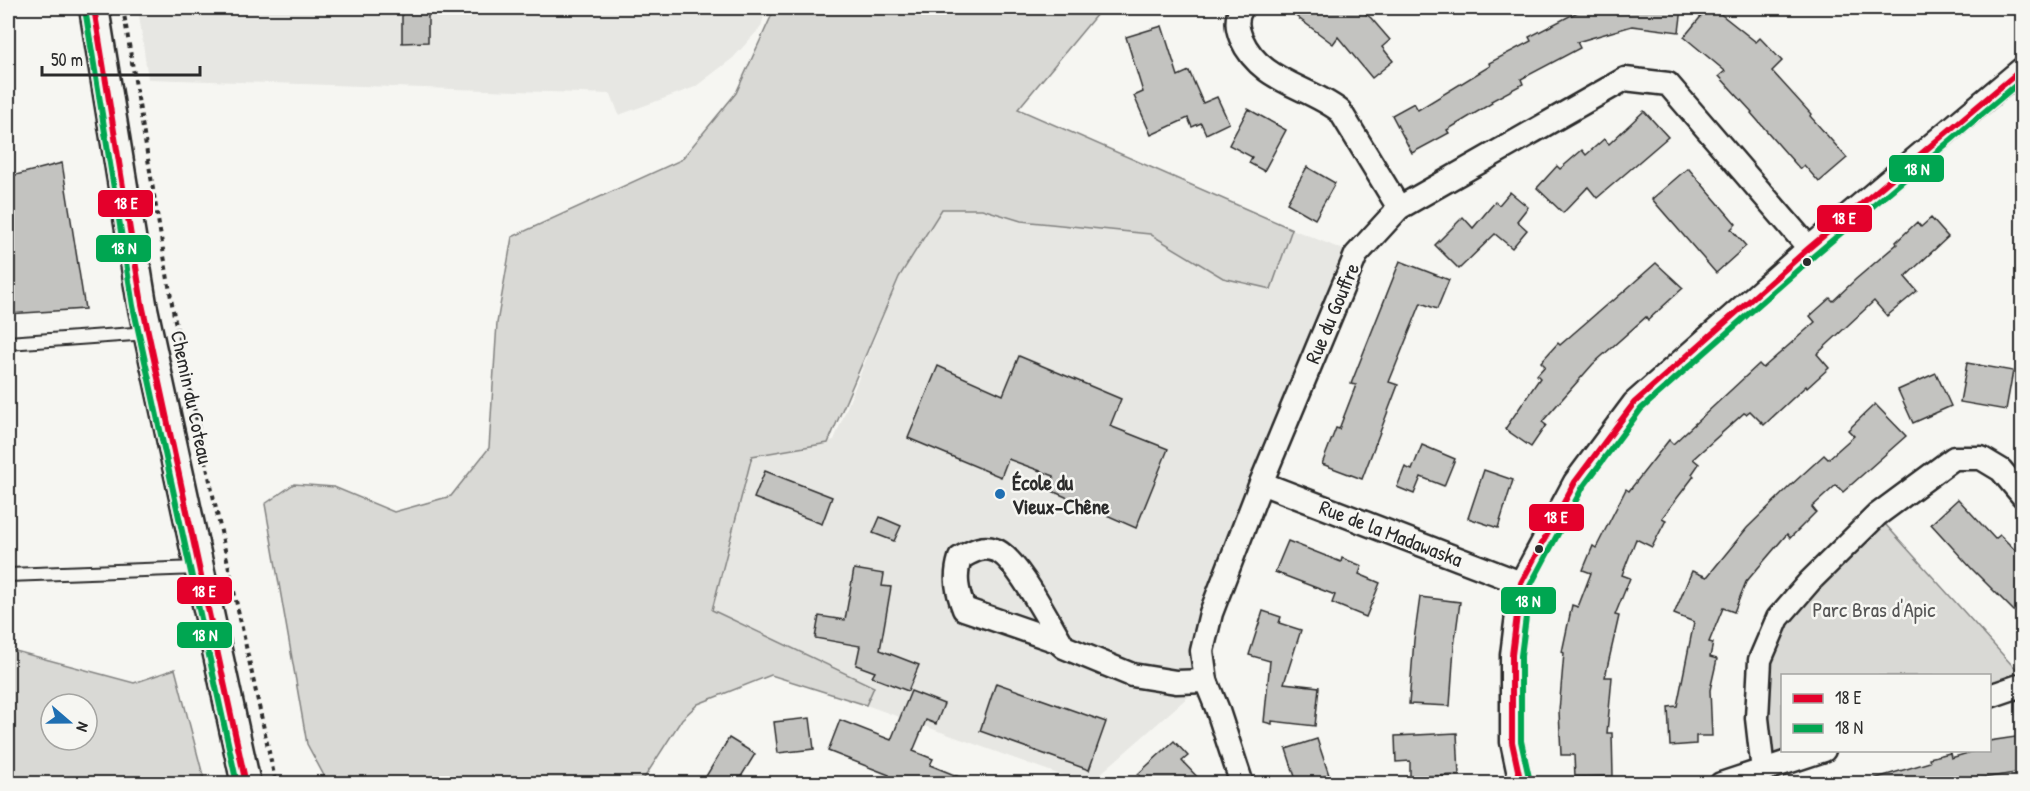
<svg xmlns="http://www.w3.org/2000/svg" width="2030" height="791" font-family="'Patrick Hand',sans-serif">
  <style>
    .built { fill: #e7e7e3 }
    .green { fill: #d9d9d5; stroke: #828280; stroke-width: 1.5; fill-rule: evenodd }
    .building { fill: #c3c3c0; stroke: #2b2b2b; stroke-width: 1.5 }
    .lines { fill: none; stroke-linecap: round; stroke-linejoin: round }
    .service-casing { stroke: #2b2b2b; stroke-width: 16 }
    .minor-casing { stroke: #2b2b2b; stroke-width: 27 }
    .tertiary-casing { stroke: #2b2b2b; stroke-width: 33 }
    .path { stroke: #2b2b2b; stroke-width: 4; stroke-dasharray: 4.5 4.5; stroke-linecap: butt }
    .service { stroke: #f6f6f2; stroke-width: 12 }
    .minor { stroke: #f6f6f2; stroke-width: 22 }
    .tertiary { stroke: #f6f6f2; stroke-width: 28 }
    .bus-1-casing { stroke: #f6f6f2; stroke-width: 10 }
    .bus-2-casing { stroke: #f6f6f2; stroke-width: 10 }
    .bus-1 { stroke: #e4002b; stroke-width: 6 }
    .bus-2 { stroke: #00a651; stroke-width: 6 }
    .bus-dot { fill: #2b2b2b; stroke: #f6f6f2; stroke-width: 2 }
    .poi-dot { fill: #1f6fb2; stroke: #f6f6f2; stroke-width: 2 }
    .labels { text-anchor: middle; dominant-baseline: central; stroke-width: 5; stroke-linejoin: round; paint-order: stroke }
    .street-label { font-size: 21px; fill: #2b2b2b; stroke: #f6f6f2 }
    .poi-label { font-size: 21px; font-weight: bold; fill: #2b2b2b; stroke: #f6f6f2; text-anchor: start }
    .park-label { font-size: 21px; fill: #565656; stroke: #f6f6f2 }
    .line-badge { stroke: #f6f6f2; stroke-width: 2 }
    .badge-label { font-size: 16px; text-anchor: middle; font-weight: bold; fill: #fff }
  </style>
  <rect width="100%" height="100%" fill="#f6f6f2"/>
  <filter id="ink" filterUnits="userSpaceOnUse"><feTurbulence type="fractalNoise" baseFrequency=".0167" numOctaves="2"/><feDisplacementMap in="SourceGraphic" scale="12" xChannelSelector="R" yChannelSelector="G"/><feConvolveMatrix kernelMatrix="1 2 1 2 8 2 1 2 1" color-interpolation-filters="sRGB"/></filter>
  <g filter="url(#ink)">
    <g class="built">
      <polygon points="138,8 766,8 761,27 733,58 695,87 619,115 611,94 148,79"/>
      <polygon points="942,209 982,209 1021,221 1150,234 1223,278 1271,288 1292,229 1356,255 1211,613 1206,681 1090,783 1083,783 866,705 874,687 712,610 752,455 834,440 899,277"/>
    </g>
    <g class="green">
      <polygon points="775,8 1102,8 1018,109 1292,229 1271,289 1223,278 1150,234 1021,221 982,209 942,209 899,277 828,443 752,456 712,610 874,687 866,705 771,675 698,704 682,719 641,783 328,783 307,744 265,504 294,484 334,487 394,512 451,496 489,448 497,323 512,237 681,160 736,93"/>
      <polygon points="1877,515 2011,664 2022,673 2022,685 1990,696 1990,676 1782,676 1782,750 1824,751 1763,771 1757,718 1778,618"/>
      <path d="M8 649 134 683 175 669 205 783H8ZM51 704H87V740H51Z"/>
    </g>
    <g class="building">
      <polygon points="402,8 428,8 428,42 402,43"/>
      <polygon points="1285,8 1358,8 1371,18 1390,40 1382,47 1393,61 1372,78 1338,37 1333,44"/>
      <polygon points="1585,8 1682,8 1679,32 1632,26 1577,42 1580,48 1521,79 1523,84 1491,101 1492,103 1447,130 1449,133 1412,153 1392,115 1414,103 1418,110 1490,66 1489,63 1531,41 1529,37"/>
      <polygon points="1708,8 1713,8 1756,42 1760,38 1782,61 1772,71 1811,114 1810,116 1847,158 1819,182 1804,165 1800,169 1751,113 1752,112 1719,76 1725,71 1684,37"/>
      <polygon points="1162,26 1178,76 1189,71 1203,103 1217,97 1229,123 1206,134 1201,123 1192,127 1188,118 1151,135 1134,96 1143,92 1126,37"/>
      <polygon points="1248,109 1286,130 1264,171 1249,163 1252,157 1229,145"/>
      <polygon points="1644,111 1668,137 1597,198 1588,187 1563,213 1537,188 1557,166 1560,169 1582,150 1586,155 1604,139 1609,144"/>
      <polygon points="62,163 85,309 8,314 8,177"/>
      <polygon points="1307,167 1335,183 1315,219 1287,203"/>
      <polygon points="1688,168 1736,224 1731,229 1746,246 1716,273 1652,199"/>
      <polygon points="1510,192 1528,207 1517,221 1527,230 1512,248 1495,234 1459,269 1435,245 1463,217 1473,228 1495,202 1499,205"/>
      <polygon points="1931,218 1948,237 1905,277 1917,291 1887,316 1874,301 1817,354 1829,368 1807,388 1806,386 1764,425 1750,411 1746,414 1744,413 1693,459 1699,464 1692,474 1694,476 1662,518 1666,520 1652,547 1636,539 1622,575 1630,578 1615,615 1619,616 1605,677 1612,677 1607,733 1612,733 1613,776 1575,777 1574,755 1561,755 1559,711 1564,653 1562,652 1572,605 1578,607 1591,573 1583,570 1593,546 1596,548 1626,489 1629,491 1669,440 1673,444 1759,364 1763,368 1815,322 1810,316 1830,298 1833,301 1856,279 1897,244 1896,242 1917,222 1921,227"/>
      <polygon points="1400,261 1449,280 1437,309 1421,303 1389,382 1398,385 1362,479 1322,464 1336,428 1339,429 1356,385 1351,384"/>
      <polygon points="1656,263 1683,288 1648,320 1646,317 1593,364 1542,422 1546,425 1531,447 1505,429 1540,378 1537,375 1545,366 1541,362 1558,343 1560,345 1612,300 1613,301"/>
      <polygon points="1019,356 1121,399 1110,426 1168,449 1136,528 1050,490 1054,476 1008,459 1001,477 908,438 938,366 1003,395"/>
      <polygon points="1967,363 2013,371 2006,410 1960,402"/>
      <polygon points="1936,373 1951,406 1913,423 1898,390"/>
      <polygon points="1875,404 1906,436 1843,492 1836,485 1812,507 1816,512 1790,538 1787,534 1746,582 1734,612 1723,608 1709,642 1713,643 1710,657 1717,659 1710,690 1712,736 1696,736 1696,744 1670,746 1668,707 1677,706 1694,622 1674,614 1692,571 1707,577 1747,528 1790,486 1824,455 1828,459 1854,436 1848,430"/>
      <polygon points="1422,445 1455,459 1444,486 1421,477 1414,494 1397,487 1405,467 1412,470"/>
      <polygon points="1484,470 1513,480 1498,528 1468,518"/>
      <polygon points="765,471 832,497 822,524 754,498"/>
      <polygon points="1958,499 1995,539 2000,535 2022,557 2022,619 1972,569 1931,524"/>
      <polygon points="880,517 901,526 894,541 873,533"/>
      <polygon points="1288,541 1341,562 1342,558 1362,566 1359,574 1380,583 1366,617 1332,603 1335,595 1275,572"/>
      <polygon points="854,569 884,574 882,586 891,587 880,650 919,665 908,691 872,677 875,672 856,665 860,646 815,638 819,616 845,620"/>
      <polygon points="1420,597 1460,602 1454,647 1450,706 1409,704 1414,640"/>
      <polygon points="1263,611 1281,617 1279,623 1301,630 1284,683 1319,687 1315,726 1272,721 1272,724 1264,722 1270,661 1249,655"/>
      <polygon points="996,683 1106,722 1089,770 980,731"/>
      <polygon points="911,691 944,704 936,724 926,720 913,751 933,759 930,765 974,783 885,783 889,775 828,751 840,720 891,740"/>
      <polygon points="810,718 814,749 778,753 774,722"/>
      <polygon points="1457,733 1459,775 1410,777 1410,761 1396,762 1395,736"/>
      <polygon points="2022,736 2022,772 1982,778 1983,783 1873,783 1873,779 1930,762 1929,758 1950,753 1951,758 1978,750 1989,750 1989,741"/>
      <polygon points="729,738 755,754 737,783 702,783"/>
      <polygon points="1317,739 1329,775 1303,783 1297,783 1286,749"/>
      <polygon points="1174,741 1188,756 1182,761 1203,783 1147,783 1138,774"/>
    </g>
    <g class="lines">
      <defs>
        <g id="service">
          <polyline points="8,343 148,333"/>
          <polyline points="8,575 198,568"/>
        </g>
        <g id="minor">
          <path d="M1242 8C1235 18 1237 28 1241 38 1260 82 1306 85 1340 111L1399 208"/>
          <polyline points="1261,483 1521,583"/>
          <path d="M1064 647C1051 626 1016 556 995 550 981 545 972 552 960 558 954 577 957 591 964 609L1057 641 1064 647 1132 675 1176 682 1206 681"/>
          <polyline points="1990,696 2022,685"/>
          <polyline points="1763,771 1757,718 1760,660 1778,618 1810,581 1877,515 1954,458 1981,458 2001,470 2022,495"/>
          <polyline points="1242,784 1217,708 1206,681 1202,651 1211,613 1261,483 1356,255 1399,208 1625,79 1668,84 1809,248"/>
          <polyline points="1521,784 1512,742 1512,655 1521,583 1575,482 1634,403 1809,248 2022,69"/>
          <polyline points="1721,784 1824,750"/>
        </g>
        <polyline id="tertiary" points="94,8 142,304 246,784"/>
      </defs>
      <use href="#service" class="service-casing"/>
      <use href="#minor" class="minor-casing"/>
      <use href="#tertiary" class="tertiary-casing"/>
      <polyline class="path" points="123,8 174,316 276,784"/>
      <use href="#service" class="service"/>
      <use href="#minor" class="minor"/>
      <use href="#tertiary" class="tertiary"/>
      <defs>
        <g id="bus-1">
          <polyline points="94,8 142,304 246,784"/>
          <polyline points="1521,784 1512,742 1512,655 1521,583 1575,482 1634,403 1809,248 2022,69"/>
        </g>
        <g id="bus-2">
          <polyline points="85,9 133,306 237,784"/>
          <polyline points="1530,782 1521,741 1521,656 1530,586 1583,487 1641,409 1815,255 2022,80"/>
        </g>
      </defs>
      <use href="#bus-1" class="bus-1-casing"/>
      <use href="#bus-2" class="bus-2-casing"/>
      <use href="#bus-1" class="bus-1"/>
      <use href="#bus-2" class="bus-2"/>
    </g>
  </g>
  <g class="bus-dot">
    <circle cx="1807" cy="262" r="5"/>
    <circle cx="1539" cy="549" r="5"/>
  </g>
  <circle class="poi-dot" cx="1000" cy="494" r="6"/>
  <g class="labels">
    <g class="street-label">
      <text transform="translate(1332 313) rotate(-67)">Rue du Gouffre</text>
      <text transform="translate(192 397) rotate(78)">Chemin du Coteau</text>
      <text transform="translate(1391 533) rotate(21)">Rue de la Madawaska</text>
    </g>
    <g class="poi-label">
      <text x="1012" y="482">École du<tspan x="1012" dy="24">Vieux-Chêne</tspan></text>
    </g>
    <g class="park-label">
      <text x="1874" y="609">Parc Bras d'Apic</text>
    </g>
  </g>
  <g class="line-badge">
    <rect x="1888" y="154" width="57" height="29" rx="6" fill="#00a651"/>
    <rect x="97" y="189" width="57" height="29" rx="6" fill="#e4002b"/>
    <rect x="1816" y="204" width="57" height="29" rx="6" fill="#e4002b"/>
    <rect x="95" y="234" width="57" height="29" rx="6" fill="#00a651"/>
    <rect x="1528" y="503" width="57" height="29" rx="6" fill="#e4002b"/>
    <rect x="176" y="576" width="57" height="29" rx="6" fill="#e4002b"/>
    <rect x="1500" y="586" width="57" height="29" rx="6" fill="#00a651"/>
    <rect x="176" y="621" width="57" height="28" rx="6" fill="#00a651"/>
  </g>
  <g class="badge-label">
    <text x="1917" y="175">18 N</text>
    <text x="126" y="209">18 E</text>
    <text x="1844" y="224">18 E</text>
    <text x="124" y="254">18 N</text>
    <text x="1556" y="523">18 E</text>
    <text x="204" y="597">18 E</text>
    <text x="1528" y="607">18 N</text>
    <text x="205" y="641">18 N</text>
  </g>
  <rect width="2030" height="791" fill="none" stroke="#f6f6f2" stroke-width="30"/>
  <rect x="15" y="15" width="2000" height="761" fill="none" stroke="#2b2b2b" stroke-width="2" filter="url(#ink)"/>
  <rect x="1781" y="674" width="210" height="78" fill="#f6f6f2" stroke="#a5a5a2" stroke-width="1.5"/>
  <rect x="1793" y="694" width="30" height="9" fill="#e4002b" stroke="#a5a5a2" stroke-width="1.5"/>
  <text x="1835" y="704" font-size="18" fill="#2b2b2b">18 E</text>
  <rect x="1793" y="724" width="30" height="9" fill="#00a651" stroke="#a5a5a2" stroke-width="1.5"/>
  <text x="1835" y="734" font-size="18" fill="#2b2b2b">18 N</text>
  <g transform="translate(69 722) rotate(110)"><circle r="28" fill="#f6f6f2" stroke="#a5a5a2" stroke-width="1.5"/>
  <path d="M0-4.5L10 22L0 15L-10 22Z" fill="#1f6fb2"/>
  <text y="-9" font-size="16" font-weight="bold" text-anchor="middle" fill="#2b2b2b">N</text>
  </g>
  <path d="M42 66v9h158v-9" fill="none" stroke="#2b2b2b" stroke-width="3"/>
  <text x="51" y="66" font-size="18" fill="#2b2b2b" stroke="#f6f6f2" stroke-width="4.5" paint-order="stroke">50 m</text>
</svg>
